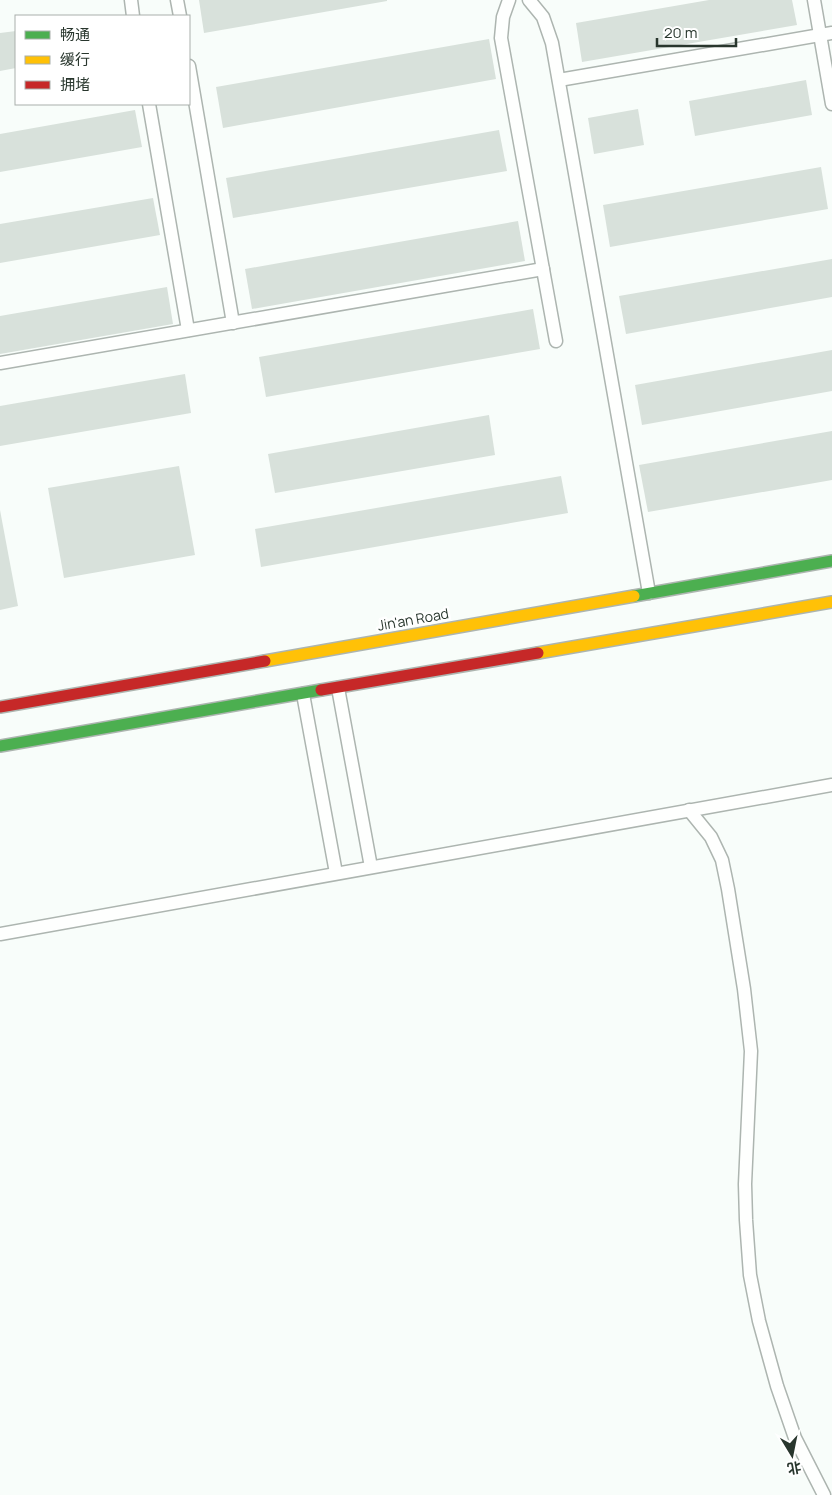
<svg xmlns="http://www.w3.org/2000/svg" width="832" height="1495" font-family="Manrope,'Noto Sans SC',sans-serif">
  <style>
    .building { fill: #d8e1db }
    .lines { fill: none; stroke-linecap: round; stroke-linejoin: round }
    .lane-casing { stroke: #adb5b0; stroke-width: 15 }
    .fast-casing { stroke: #adb5b0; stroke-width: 14 }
    .slow-casing { stroke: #adb5b0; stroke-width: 14 }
    .jam-casing { stroke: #adb5b0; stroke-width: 14 }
    .lane { stroke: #fefffe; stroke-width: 12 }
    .fast { stroke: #4caf50; stroke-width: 11 }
    .slow { stroke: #ffc107; stroke-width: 11 }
    .jam { stroke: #c62828; stroke-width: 11 }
    .labels { text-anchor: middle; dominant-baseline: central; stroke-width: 5; stroke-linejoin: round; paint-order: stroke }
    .street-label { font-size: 14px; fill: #28362d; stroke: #fff }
  </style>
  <rect width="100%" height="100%" fill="#f8fdfa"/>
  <g class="building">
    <polygon points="199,0 387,0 387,1 204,33"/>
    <polygon points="709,0 792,0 797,25 582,62 576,23"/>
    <polygon points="16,31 16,68 0,71 0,33"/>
    <polygon points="489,39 496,79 223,128 216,87"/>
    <polygon points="806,80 812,115 695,136 689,101"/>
    <polygon points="638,109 644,145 594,154 588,118"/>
    <polygon points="135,110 142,147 0,172 0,134"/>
    <polygon points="499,130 507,171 233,218 226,178"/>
    <polygon points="821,167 828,209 610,247 603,205"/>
    <polygon points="153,198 160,235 0,263 0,224"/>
    <polygon points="518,221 525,261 252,309 245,269"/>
    <polygon points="832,259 832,297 626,334 619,296"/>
    <polygon points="167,287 173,324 0,354 0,316"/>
    <polygon points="533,309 540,349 266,397 259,357"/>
    <polygon points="832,350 832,391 642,425 635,385"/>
    <polygon points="185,374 191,413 0,446 0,406"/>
    <polygon points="489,415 495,455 275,493 268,454"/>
    <polygon points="832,431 832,480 648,512 639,465"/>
    <polygon points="179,466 195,555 64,578 48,488"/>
    <polygon points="561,476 568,513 261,567 255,529"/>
    <polygon points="0,510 18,606 0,610"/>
  </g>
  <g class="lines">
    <defs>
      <g id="lane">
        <polyline points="131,0 133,16"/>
        <polyline points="177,0 180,16"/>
        <polyline points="509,0 503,17 501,38 556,341"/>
        <polyline points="529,0 543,17 552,43 649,593"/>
        <polyline points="814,0 832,104"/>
        <polyline points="189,66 233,323"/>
        <polyline points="559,80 832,33"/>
        <polyline points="149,104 188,330"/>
        <polyline points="0,363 543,269"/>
        <polyline points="338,688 371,867"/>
        <polyline points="303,694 336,873"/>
        <polyline points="689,810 711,837 722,860 728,889 744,989 751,1051 745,1184 746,1220 750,1275 759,1321 777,1386 795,1438 824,1495"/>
        <polyline points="0,934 832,785"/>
      </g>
      <g id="fast">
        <polyline points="634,596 832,561"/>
        <polyline points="0,746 321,690"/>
      </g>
      <g id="slow">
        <polyline points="538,653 832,602"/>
        <polyline points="265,661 634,596"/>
      </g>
      <g id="jam">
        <polyline points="321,690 538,653"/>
        <polyline points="0,707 265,661"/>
      </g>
    </defs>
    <use href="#lane" class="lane-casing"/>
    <use href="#fast" class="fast-casing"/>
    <use href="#slow" class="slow-casing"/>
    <use href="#jam" class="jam-casing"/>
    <use href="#lane" class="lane"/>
    <use href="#fast" class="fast"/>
    <use href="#slow" class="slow"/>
    <use href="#jam" class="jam"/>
  </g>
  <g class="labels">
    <g class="street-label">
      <text transform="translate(413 619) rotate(-10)">Jin'an Road</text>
    </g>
  </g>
  <rect x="15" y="15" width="175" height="90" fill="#ffffff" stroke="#a9afab"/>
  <rect x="25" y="31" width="25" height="8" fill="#4caf50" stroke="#a9afab"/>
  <text x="60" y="40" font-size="15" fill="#28362d">畅通</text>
  <rect x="25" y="56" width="25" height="8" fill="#ffc107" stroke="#a9afab"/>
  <text x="60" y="65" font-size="15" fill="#28362d">缓行</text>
  <rect x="25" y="81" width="25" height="8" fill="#c62828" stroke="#a9afab"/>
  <text x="60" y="90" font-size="15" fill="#28362d">拥堵</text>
  <g transform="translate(792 1455) rotate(170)" stroke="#ffffff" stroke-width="4" paint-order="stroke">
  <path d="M0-4L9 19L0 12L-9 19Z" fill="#28362d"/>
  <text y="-8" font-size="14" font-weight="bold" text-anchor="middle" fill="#28362d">北</text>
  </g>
  <path d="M657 38v8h79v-8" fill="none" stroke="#28362d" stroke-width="2.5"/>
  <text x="664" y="38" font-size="15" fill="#28362d" stroke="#ffffff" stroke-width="4" paint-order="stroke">20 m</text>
</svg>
